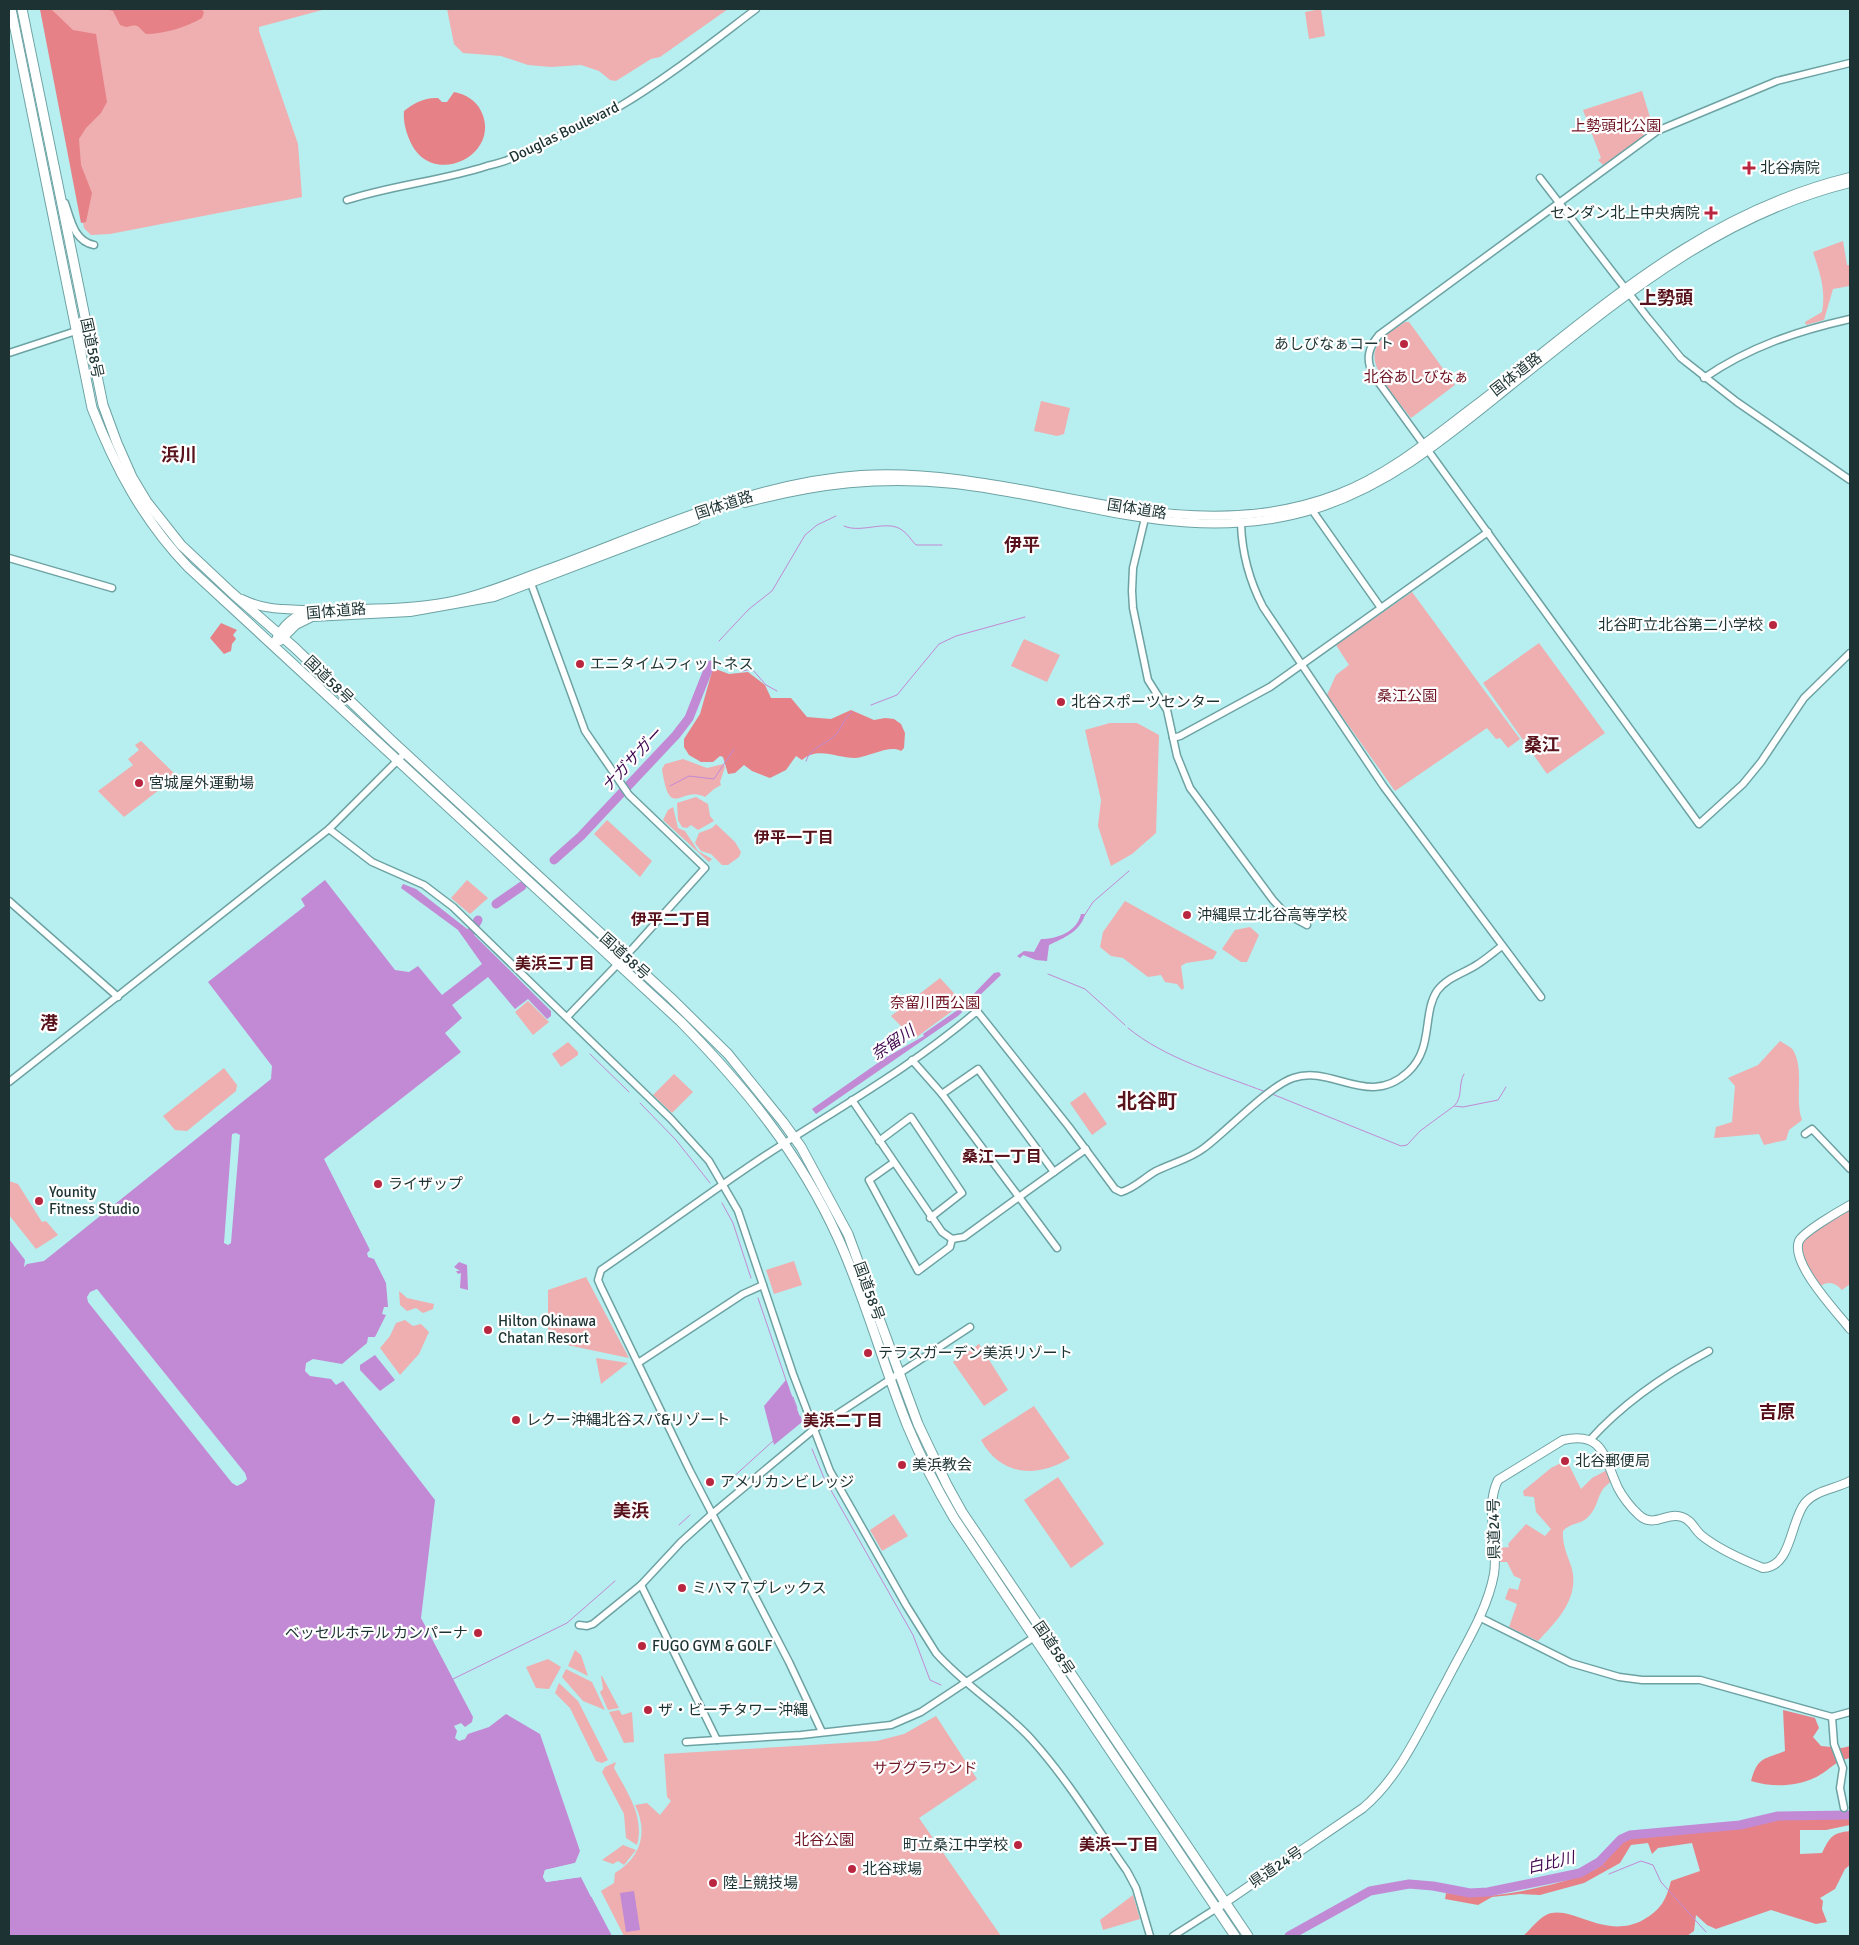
<svg xmlns="http://www.w3.org/2000/svg" width="1859" height="1945" font-family="Signika,'Noto Sans JP',sans-serif">
  <style>
    .green { fill: #efafb0 }
    .forest { fill: #e68287 }
    .water { fill: #c289d4 }
    .pier { fill: #b7eeef }
    .lines { fill: none; stroke-linecap: round; stroke-linejoin: round }
    .stream { stroke: #c289d4; stroke-width: 1 }
    .river { stroke: #c289d4; stroke-width: 9 }
    .minor-casing { stroke: #6da2a3; stroke-width: 9 }
    .major-casing { stroke: #6da2a3; stroke-width: 10 }
    .highway-casing { stroke: #6da2a3; stroke-width: 11 }
    .minor { stroke: #fff; stroke-width: 6 }
    .major { stroke: #fff; stroke-width: 8 }
    .highway { stroke: #fff; stroke-width: 9 }
    .poi-dot { fill: #b8273f; stroke: #fff; stroke-width: 2 }
    .labels { text-anchor: middle; dominant-baseline: central; stroke-width: 4.5; stroke-linejoin: round; paint-order: stroke }
    .park-label { font-size: 15px; fill: #6e1423; stroke: #fff }
    .street-label { font-size: 15px; fill: #1d3333; stroke: #fff }
    .poi-label { font-size: 15px; fill: #1d3333; stroke: #fff; text-anchor: start }
    .water-label { font-size: 16px; font-style: italic; fill: #420b51; stroke: #fff }
    .neighbourhood-label { font-size: 16px; font-weight: bold; fill: #57121b; stroke: #fff }
    .quarter-label { font-size: 18px; font-weight: bold; fill: #57121b; stroke: #fff }
    .district-label { font-size: 20px; font-weight: bold; fill: #57121b; stroke: #fff }
  </style>
  <rect width="100%" height="100%" fill="#b7eeef"/>
  <g class="green">
    <polygon points="40,9 326,9 259,27 259,31 298,144 302,197 110,234 91,235 84,228"/>
    <polygon points="447,9 728,9 660,57 651,59 616,81 610,80 599,71 581,65 551,67 528,65 501,56 463,53 454,44"/>
    <polygon points="1321,9 1325,36 1309,39 1305,12"/>
    <polygon points="1642,91 1653,127 1652,131 1603,165 1598,160 1601,158 1583,110"/>
    <path d="M1843 241 1847 265H1850V290L1849 286 1833 289 1824 320 1806 325 1805 322 1822 312C1826 290 1820 273 1813 252Z"/>
    <path d="M1405 322H1409L1455 385 1411 418C1399 401 1367 368 1376 348 1381 336 1395 329 1405 322Z"/>
    <polygon points="1041,401 1070,408 1064,434 1057,436 1034,431"/>
    <polygon points="1412,592 1520,739 1508,748 1500,738 1496,739 1487,728 1395,791 1327,695 1336,675 1349,665 1336,645"/>
    <polygon points="1024,639 1060,655 1047,682 1011,666"/>
    <polygon points="1539,643 1605,733 1547,774 1483,683"/>
    <polygon points="1110,723 1137,723 1159,735 1156,833 1132,854 1111,866 1098,826 1101,800 1085,730"/>
    <polygon points="141,741 177,776 124,817 98,791 133,765 128,759 139,750 135,745"/>
    <path d="M683 759 707 768 723 764 725 767 720 782 721 785 714 789 705 797C681 784 670 823 662 769L665 764Z"/>
    <polygon points="696,797 708,804 710,816 714,821 698,830 691,825 687,828 682,827 678,820 677,803"/>
    <polygon points="673,807 678,828 685,831 698,851 712,859 709,862 663,820 668,810"/>
    <polygon points="607,820 652,861 640,877 594,834"/>
    <polygon points="716,824 735,842 741,852 739,857 728,865 722,865 711,854 701,851 695,843 699,833 712,828"/>
    <polygon points="467,880 488,898 470,914 451,898"/>
    <polygon points="1125,901 1217,952 1213,959 1186,963 1181,966 1184,988 1182,990 1177,984 1165,982 1161,975 1148,977 1123,958 1111,956 1100,947 1103,932"/>
    <polygon points="1250,927 1259,935 1247,962 1241,962 1222,949 1235,930"/>
    <polygon points="940,978 963,1003 914,1039 891,1016"/>
    <polygon points="528,1001 549,1022 533,1035 515,1012"/>
    <path d="M1780 1041C1784 1044 1790 1046 1793 1050 1805 1070 1794 1099 1802 1120L1789 1130 1786 1140 1764 1145 1759 1134 1714 1138 1716 1127 1732 1122 1735 1086 1728 1078 1758 1065Z"/>
    <polygon points="568,1042 578,1052 578,1055 561,1067 552,1054"/>
    <polygon points="224,1068 237,1085 236,1091 187,1131 175,1130 163,1116"/>
    <polygon points="674,1074 693,1092 672,1113 653,1095"/>
    <polygon points="1085,1092 1107,1124 1092,1135 1070,1103"/>
    <polygon points="9,1181 18,1184 42,1222 46,1221 58,1235 36,1249 9,1215"/>
    <path d="M1850 1205V1284L1842 1290C1834 1281 1827 1281 1817 1288L1798 1247 1799 1241Z"/>
    <polygon points="794,1261 802,1285 774,1294 766,1270"/>
    <polygon points="586,1277 629,1358 548,1341 548,1290"/>
    <polygon points="399,1291 407,1298 434,1304 433,1309 423,1313 416,1308 407,1311 400,1305"/>
    <polygon points="405,1320 413,1326 421,1324 429,1332 419,1354 400,1375 380,1348 390,1336 396,1323"/>
    <polygon points="979,1344 1008,1390 984,1406 953,1362"/>
    <polygon points="596,1358 628,1363 601,1384"/>
    <path d="M1034 1406 1070 1458C1038 1478 1001 1477 981 1440Z"/>
    <path d="M1561 1463 1564 1467 1569 1465 1581 1489 1592 1478 1609 1469 1614 1480C1594 1491 1602 1504 1587 1518 1579 1525 1570 1523 1563 1531 1562 1546 1568 1556 1572 1569 1579 1599 1557 1621 1538 1641L1509 1627 1517 1604 1505 1599 1509 1588 1518 1590 1521 1579 1514 1576 1507 1562H1495L1497 1548 1509 1547 1508 1544 1526 1524 1545 1536 1551 1529 1536 1512 1534 1497 1524 1496 1523 1491 1551 1468Z"/>
    <polygon points="1058,1477 1104,1544 1071,1568 1024,1500"/>
    <polygon points="894,1514 908,1536 882,1551 870,1530"/>
    <polygon points="575,1650 581,1655 588,1676 568,1666"/>
    <polygon points="548,1659 561,1667 549,1689 536,1688 526,1667"/>
    <polygon points="566,1669 592,1682 605,1710 583,1701 562,1677"/>
    <polygon points="601,1676 602,1676 619,1708 608,1710 600,1692 603,1689"/>
    <polygon points="559,1683 578,1701 608,1760 602,1763 596,1761 570,1708 555,1693"/>
    <polygon points="619,1710 622,1715 632,1712 634,1742 624,1743 609,1712"/>
    <path d="M936 1716 977 1779 919 1818 1001 1936H624L601 1891 614 1883 615 1873C640 1858 649 1833 635 1805L647 1803 660 1815 671 1801 667 1797 664 1754 877 1741 904 1734Z"/>
    <path d="M616 1762 614 1768C627 1792 645 1817 637 1845L626 1838 624 1814 602 1772 605 1767Z"/>
    <polygon points="623,1845 636,1850 624,1865 618,1861 613,1864 602,1860"/>
    <polygon points="1133,1895 1140,1919 1103,1930 1100,1920"/>
  </g>
  <g class="forest">
    <polygon points="40,9 51,9 73,30 96,34 107,102 101,113 86,128 79,139 81,165 92,193 86,222 81,223"/>
    <path d="M104 9H201L204 12 202 18C187 27 164 34 146 34 136 25 139 24 126 27L120 25 113 11Z"/>
    <path d="M454 92C465 94 476 100 481 111 503 155 431 190 410 141 406 132 403 121 404 111 413 103 426 97 438 98L442 102H447Z"/>
    <polygon points="221,623 237,630 233,635 236,639 232,644 231,651 224,654 210,638"/>
    <path d="M713 668 729 674 748 672 765 685 771 698H791L807 717 831 719 851 710 874 720 885 718 894 719 901 724 905 733 904 748 901 751C890 744 869 757 855 758 837 758 818 746 802 760L796 756 786 770 770 778 752 771 744 765 735 773 728 774 723 757 720 756 713 762H701L689 755 684 747V739L700 714Z"/>
    <path d="M1783 1710 1815 1718 1819 1728 1813 1737 1821 1746 1842 1748 1850 1746V1758C1838 1760 1833 1766 1823 1773 1802 1787 1774 1788 1751 1781 1758 1756 1764 1760 1785 1751Z"/>
    <path d="M1850 1813V1825L1826 1830H1800V1854L1822 1853C1830 1837 1832 1833 1850 1831V1865L1845 1869 1835 1889 1820 1898 1823 1901 1822 1909 1827 1922 1816 1924 1771 1910 1716 1929 1707 1925 1696 1915 1694 1931 1687 1936H1523C1530 1930 1538 1919 1546 1915 1571 1903 1604 1941 1643 1920 1661 1910 1666 1900 1671 1881L1700 1871 1692 1843 1658 1848 1652 1854 1648 1843 1631 1845 1620 1863 1584 1883 1540 1895 1520 1894 1492 1897 1478 1905 1445 1899 1446 1893C1458 1894 1471 1896 1484 1896 1510 1895 1579 1881 1599 1867 1615 1856 1611 1841 1633 1832L1731 1823 1783 1814Z"/>
  </g>
  <g class="water">
    <polygon points="325,880 395,970 409,972 418,966 442,995 482,964 458,930 401,888 403,884 416,889 471,932 551,1011 551,1016 547,1019 528,999 515,1009 488,977 452,1005 462,1018 445,1033 461,1052 324,1159 370,1250 367,1253 368,1257 374,1259 386,1283 388,1307 384,1307 382,1314 386,1315 375,1337 368,1337 367,1343 342,1364 313,1359 306,1363 305,1371 310,1376 331,1379 336,1385 343,1381 435,1500 421,1618 473,1717 472,1722 465,1727 461,1723 454,1726 457,1731 455,1738 459,1741 465,1739 468,1734 489,1727 506,1714 540,1734 580,1851 578,1861 575,1863 545,1870 543,1877 546,1882 581,1877 612,1936 9,1936 9,1239 25,1260 24,1267 27,1264 44,1261 271,1079 272,1066 208,982 305,906 301,899"/>
    <path d="M1081 914H1085C1081 931 1064 938 1049 945L1047 961 1036 960 1023 955 1020 958 1017 956 1024 951 1034 952 1041 939C1057 939 1077 932 1081 914Z"/>
    <polygon points="999,972 1001,975 958,1016 816,1114 812,1109 885,1058 924,1036 923,1034 959,1009 994,973"/>
    <polygon points="459,1262 467,1265 468,1290 460,1288 461,1273 458,1274 456,1271 460,1271 454,1267"/>
    <polygon points="375,1355 395,1380 380,1391 360,1370 360,1365"/>
    <polygon points="786,1380 802,1422 774,1445 764,1406"/>
    <polygon points="634,1891 640,1930 626,1932 620,1893"/>
  </g>
  <g class="pier">
    <polygon points="236,1133 240,1135 231,1243 228,1245 224,1243 232,1134"/>
    <polygon points="97,1289 245,1473 247,1479 243,1483 237,1486 232,1483 88,1302 87,1297 90,1292"/>
    <polygon points="580,1851 583,1851 580,1861 576,1865 547,1872 546,1876 547,1879 558,1879 582,1874 594,1896 591,1897 581,1877 546,1882 543,1877 545,1870 575,1863"/>
  </g>
  <g class="lines">
    <g class="stream">
      <path d="M844 526C861 534 887 519 902 530 908 534 911 540 916 545H942"/>
      <polyline points="719,641 749,609 772,591 805,535 817,525 836,516"/>
      <polyline points="742,671 752,669 766,685 777,691"/>
      <polyline points="871,705 897,695 939,644 956,636 1025,617"/>
      <path d="M806 761C810 746 830 744 838 732 843 724 845 718 852 712"/>
      <polyline points="670,786 689,776 714,779 734,749"/>
      <polyline points="1084,916 1093,902 1129,871"/>
      <polyline points="1048,974 1085,989 1125,1025"/>
      <path d="M1128 1028C1166 1059 1219 1074 1266 1092"/>
      <polyline points="590,1054 629,1092"/>
      <polyline points="1272,1094 1401,1146 1407,1145 1420,1131 1454,1106 1463,1107 1498,1100 1506,1087"/>
      <polyline points="640,1103 676,1140 710,1183"/>
      <path d="M1455 1105C1463 1097 1458 1084 1464 1074"/>
      <polyline points="722,1203 733,1223 751,1278"/>
      <polyline points="758,1298 789,1389"/>
      <polyline points="793,1397 797,1408"/>
      <polyline points="800,1416 803,1425"/>
      <polyline points="812,1449 824,1478 913,1635 930,1680 941,1685"/>
      <polyline points="731,1479 773,1441"/>
      <polyline points="679,1525 690,1515"/>
      <polyline points="453,1679 567,1623 615,1581"/>
      <polyline points="1599,1862 1606,1868"/>
      <polyline points="1609,1874 1641,1861 1653,1865 1661,1882 1706,1932"/>
    </g>
    <g class="river">
      <polyline points="554,860 581,836 676,735 689,718 710,665"/>
      <polyline points="496,904 522,886"/>
      <polyline points="471,932 478,920"/>
      <polyline points="1289,1936 1370,1891 1409,1884 1433,1886 1470,1893 1488,1892 1580,1873 1599,1862 1621,1839 1630,1835 1740,1825 1778,1816 1850,1815"/>
    </g>
    <defs>
      <g id="minor">
        <path d="M1850 63 1777 81 1657 131 1379 335C1368 348 1365 360 1374 376L1699 824 1743 784 1761 762 1804 698 1850 653"/>
        <polyline points="1540,178 1648,318 1681,358 1737,402 1850,480"/>
        <path d="M347 200C393 185 441 181 487 166 495 164 504 162 512 158 546 141 583 127 617 108 666 79 711 43 756 9"/>
        <path d="M65 203C71 220 74 241 94 245"/>
        <polyline points="9,353 76,331"/>
        <path d="M1704 378C1749 347 1797 331 1850 319"/>
        <polyline points="1312,510 1381,608"/>
        <polyline points="1146,514 1133,568 1132,591 1133,608 1148,680 1167,710 1177,756 1190,788 1273,900 1285,913 1307,925"/>
        <path d="M1241 524C1242 554 1249 580 1263 607L1384 787 1541 997"/>
        <polyline points="9,558 112,588"/>
        <polyline points="529,578 585,731 629,795 705,868 634,947 567,1017"/>
        <polyline points="1173,738 1180,736 1270,687 1488,532"/>
        <path d="M329 829 372 862 424 885 453 907 671 1119 709 1161 738 1211 793 1374 830 1471 906 1605 936 1653C965 1686 1003 1708 1032 1740 1068 1780 1096 1827 1127 1871L1136 1888 1150 1936"/>
        <polyline points="9,901 118,997"/>
        <polyline points="912,1060 942,1094 1019,1197 1086,1149"/>
        <polyline points="9,1082 329,829 405,753"/>
        <polyline points="942,1094 978,1069 1054,1172"/>
        <polyline points="852,1100 942,1232 952,1239 964,1237 1019,1197 1057,1248"/>
        <polyline points="1805,1134 1812,1129 1850,1169"/>
        <polyline points="879,1141 911,1117 962,1193 930,1218"/>
        <polyline points="893,1163 869,1180 918,1271 950,1247 952,1239"/>
        <polyline points="638,1363 743,1294 763,1285"/>
        <path d="M1590 1440C1623 1403 1666 1374 1709 1351"/>
        <polyline points="641,1585 717,1740 801,1735 891,1725 921,1712 1036,1636"/>
        <polyline points="1479,1617 1571,1663 1619,1677 1642,1680 1700,1680 1832,1717 1850,1712"/>
        <polyline points="579,1625 587,1626 593,1624 641,1585 681,1542 712,1514 813,1430 970,1327"/>
        <polyline points="1832,1717 1834,1744 1843,1768 1840,1788 1844,1808"/>
        <path d="M822 1732 789 1662 690 1471 601 1287 598 1280 601 1270C654 1234 706 1195 760 1159 833 1111 911 1068 977 1011L1069 1127 1115 1189 1121 1192C1134 1189 1145 1177 1156 1171 1172 1163 1190 1159 1204 1148 1227 1131 1269 1086 1293 1078 1332 1064 1368 1109 1408 1072 1434 1048 1422 1014 1437 991 1447 977 1465 973 1478 964 1486 959 1494 952 1502 946"/>
        <polyline points="686,1742 717,1740"/>
        <polyline points="1173,1936 1217,1908"/>
      </g>
      <g id="major">
        <path d="M745 503C817 484 880 476 955 484 1080 498 1188 548 1315 509 1391 485 1448 436 1509 387 1615 303 1715 216 1850 183"/>
        <path d="M242 599C264 610 283 609 306 610"/>
        <polyline points="280,641 296,625 312,617 410,612 494,597 696,520"/>
        <path d="M274 644C281 626 295 613 315 610 359 608 405 610 448 602 483 595 517 580 551 568 651 531 754 482 861 475 1025 465 1177 556 1338 494 1390 474 1433 437 1477 404 1597 312 1698 214 1850 177"/>
        <path d="M1850 1205C1841 1210 1803 1232 1799 1241 1790 1263 1836 1311 1850 1329"/>
        <path d="M1217 1908 1363 1808C1401 1776 1422 1725 1446 1682 1463 1648 1487 1612 1494 1574 1499 1544 1484 1508 1498 1480L1563 1440C1604 1431 1604 1458 1618 1488 1622 1496 1631 1508 1639 1515 1654 1529 1667 1511 1682 1517 1692 1520 1694 1529 1701 1535 1718 1549 1743 1560 1763 1568 1792 1567 1790 1521 1805 1503 1816 1490 1836 1489 1850 1481"/>
      </g>
      <g id="highway">
        <path d="M11 9 92 408C115 467 143 520 188 567L680 1021C744 1086 800 1154 838 1238 866 1299 883 1365 908 1427 921 1458 937 1489 954 1518L1235 1936"/>
        <polyline points="22,9 103,405 117,443 132,477 147,502 181,545 232,593 295,648 391,740 671,998 728,1054 783,1122 801,1147 848,1234 918,1424 947,1485 962,1512 1248,1936"/>
      </g>
    </defs>
    <use href="#minor" class="minor-casing"/>
    <use href="#major" class="major-casing"/>
    <use href="#highway" class="highway-casing"/>
    <use href="#minor" class="minor"/>
    <use href="#major" class="major"/>
    <use href="#highway" class="highway"/>
  </g>
  <g class="poi-dot">
    <path d="M1746.5 160.5h5v5h5v5h-5v5h-5v-5h-5v-5h5z"/>
    <path d="M1708.5 205.5h5v5h5v5h-5v5h-5v-5h-5v-5h5z"/>
    <circle cx="1404" cy="344" r="5"/>
    <circle cx="1773" cy="625" r="5"/>
    <circle cx="580" cy="664" r="5"/>
    <circle cx="1061" cy="702" r="5"/>
    <circle cx="139" cy="783" r="5"/>
    <circle cx="1187" cy="915" r="5"/>
    <circle cx="378" cy="1184" r="5"/>
    <circle cx="39" cy="1201" r="5"/>
    <circle cx="488" cy="1330" r="5"/>
    <circle cx="868" cy="1353" r="5"/>
    <circle cx="516" cy="1420" r="5"/>
    <circle cx="1565" cy="1461" r="5"/>
    <circle cx="902" cy="1465" r="5"/>
    <circle cx="710" cy="1482" r="5"/>
    <circle cx="682" cy="1588" r="5"/>
    <circle cx="478" cy="1633" r="5"/>
    <circle cx="642" cy="1646" r="5"/>
    <circle cx="648" cy="1710" r="5"/>
    <circle cx="1018" cy="1845" r="5"/>
    <circle cx="852" cy="1869" r="5"/>
    <circle cx="713" cy="1883" r="5"/>
  </g>
  <g class="labels">
    <g class="park-label">
      <text x="1616" y="126">上勢頭北公園</text>
      <text x="1416" y="377">北谷あしびなぁ</text>
      <text x="1407" y="696">桑江公園</text>
      <text x="935" y="1003">奈留川西公園</text>
      <text x="925" y="1768">サブグラウンド</text>
      <text x="824" y="1840">北谷公園</text>
    </g>
    <g class="street-label">
      <text transform="translate(564 132) rotate(-26)">Douglas Boulevard</text>
      <text transform="translate(92 348) rotate(78)">国道58号</text>
      <text transform="translate(1516 374) rotate(-38)">国体道路</text>
      <text transform="translate(724 505) rotate(-18)">国体道路</text>
      <text transform="translate(1137 509) rotate(9)">国体道路</text>
      <text transform="translate(336 611) rotate(-5)">国体道路</text>
      <text transform="translate(329 680) rotate(44)">国道58号</text>
      <text transform="translate(625 956) rotate(42)">国道58号</text>
      <text transform="translate(869 1291) rotate(70)">国道58号</text>
      <text transform="translate(1494 1529) rotate(-91)">県道24号</text>
      <text transform="translate(1054 1648) rotate(56)">国道58号</text>
      <text transform="translate(1276 1867) rotate(-34)">県道24号</text>
    </g>
    <g class="poi-label">
      <text x="1760" y="168">北谷病院</text>
      <text x="1700" y="213" text-anchor="end">センダン北上中央病院</text>
      <text x="1394" y="344" text-anchor="end">あしびなぁコート</text>
      <text x="1763" y="625" text-anchor="end">北谷町立北谷第二小学校</text>
      <text x="590" y="664">エニタイムフィットネス</text>
      <text x="1071" y="702">北谷スポーツセンター</text>
      <text x="149" y="783">宮城屋外運動場</text>
      <text x="1197" y="915">沖縄県立北谷高等学校</text>
      <text x="388" y="1184">ライザップ</text>
      <text x="49" y="1192">Younity<tspan x="49" dy="17">Fitness Studio</tspan></text>
      <text x="498" y="1321">Hilton Okinawa<tspan x="498" dy="17">Chatan Resort</tspan></text>
      <text x="878" y="1353">テラスガーデン美浜リゾート</text>
      <text x="526" y="1420">レクー沖縄北谷スパ&amp;リゾート</text>
      <text x="1575" y="1461">北谷郵便局</text>
      <text x="912" y="1465">美浜教会</text>
      <text x="720" y="1482">アメリカンビレッジ</text>
      <text x="692" y="1588">ミハマ７プレックス</text>
      <text x="468" y="1633" text-anchor="end">ベッセルホテル カンパーナ</text>
      <text x="652" y="1646">FUGO GYM &amp; GOLF</text>
      <text x="658" y="1710">ザ・ビーチタワー沖縄</text>
      <text x="1008" y="1845" text-anchor="end">町立桑江中学校</text>
      <text x="862" y="1869">北谷球場</text>
      <text x="723" y="1883">陸上競技場</text>
    </g>
    <g class="water-label">
      <text transform="translate(632 760) rotate(-47)">ナガサガー</text>
      <text transform="translate(893 1043) rotate(-34)">奈留川</text>
      <text transform="translate(1551 1863) rotate(-13)">白比川</text>
    </g>
    <g class="neighbourhood-label">
      <text x="794" y="838">伊平一丁目</text>
      <text x="671" y="920">伊平二丁目</text>
      <text x="555" y="964">美浜三丁目</text>
      <text x="1002" y="1157">桑江一丁目</text>
      <text x="843" y="1421">美浜二丁目</text>
      <text x="1119" y="1845">美浜一丁目</text>
    </g>
    <g class="quarter-label">
      <text x="1666" y="298">上勢頭</text>
      <text x="179" y="455">浜川</text>
      <text x="1022" y="545">伊平</text>
      <text x="1542" y="745">桑江</text>
      <text x="49" y="1023">港</text>
      <text x="1777" y="1412">吉原</text>
      <text x="631" y="1511">美浜</text>
    </g>
    <g class="district-label">
      <text x="1147" y="1101">北谷町</text>
    </g>
  </g>
  <rect width="1859" height="1945" fill="none" stroke="#1d3333" stroke-width="20"/>
</svg>
